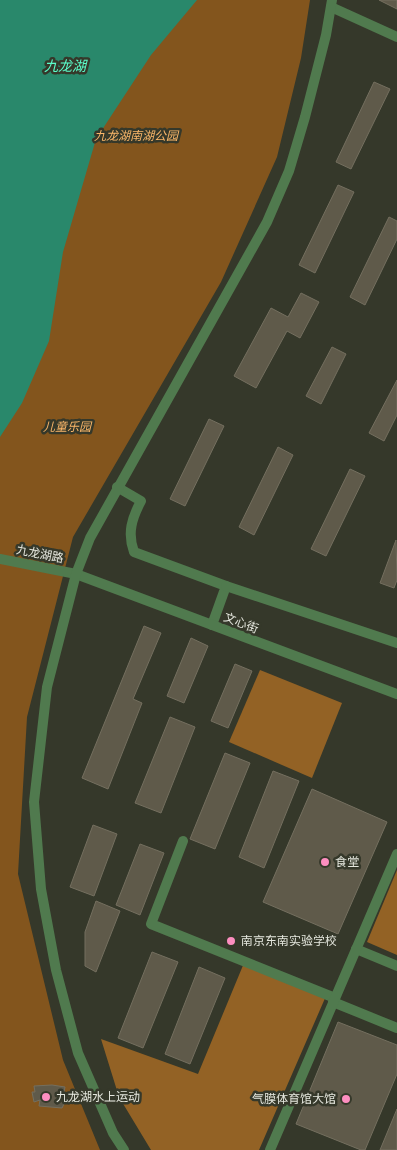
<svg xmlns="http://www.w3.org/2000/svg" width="397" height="1150" font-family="Bitter,'Noto Sans SC',serif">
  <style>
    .green { fill: #83551d }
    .forest { fill: #936225 }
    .water { fill: #29886b }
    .building { fill: #5f5a4a; stroke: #746f5f }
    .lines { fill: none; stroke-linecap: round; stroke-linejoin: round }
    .minor { stroke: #507a4e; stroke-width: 10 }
    .poi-dot { fill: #fd8ec0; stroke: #35382a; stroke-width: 2 }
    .labels { text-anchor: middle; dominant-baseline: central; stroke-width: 5; stroke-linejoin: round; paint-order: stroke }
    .park-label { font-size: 12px; font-style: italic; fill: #fab669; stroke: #35382a }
    .street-label { font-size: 12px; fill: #e5e7de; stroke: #35382a }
    .poi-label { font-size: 12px; fill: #e5e7de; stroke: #35382a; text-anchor: start }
    .water-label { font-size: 14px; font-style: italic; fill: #5bfecb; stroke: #35382a }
  </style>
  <rect width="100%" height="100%" fill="#35382a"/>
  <polygon class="green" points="0,0 310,0 301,58 277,157 221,282 73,537 27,717 18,874 63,1060 100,1150 0,1150"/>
  <g class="forest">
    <polygon points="260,670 342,703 312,778 229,742"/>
    <polygon points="397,870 397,955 367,942"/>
    <polygon points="244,963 326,996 259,1150 151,1150 119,1097 101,1039 198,1074"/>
  </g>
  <polygon class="water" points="0,0 197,0 151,55 96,139 63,252 49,341 22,403 0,437"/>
  <g class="building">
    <polygon points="379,0 397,0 397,9"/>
    <polygon points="374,82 390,89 351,169 336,162"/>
    <polygon points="338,185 354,192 315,273 299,265"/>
    <polygon points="389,217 397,221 397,239 365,305 350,297"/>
    <polygon points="301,293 319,302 300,338 287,331 256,388 234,376 271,308 288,317"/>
    <polygon points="332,347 346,354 321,404 306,396"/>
    <polygon points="397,380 397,415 384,441 369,433"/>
    <polygon points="209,419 224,426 185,506 170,499"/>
    <polygon points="278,447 293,455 254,535 239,527"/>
    <polygon points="350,469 365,476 326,556 311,549"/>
    <polygon points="396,540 397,580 394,588 380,583"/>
    <polygon points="144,626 161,633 133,699 142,703 108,789 82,778"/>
    <polygon points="191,638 208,646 184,703 167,696"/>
    <polygon points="235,664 252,671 228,728 211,721"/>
    <polygon points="170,717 195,727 161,813 135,803"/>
    <polygon points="225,753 250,763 215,849 190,839"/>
    <polygon points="273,771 299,781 264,868 239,857"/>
    <polygon points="312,789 387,822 338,934 263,902"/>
    <polygon points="93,825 117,834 94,896 70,887"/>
    <polygon points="140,844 164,853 140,915 116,905"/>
    <polygon points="96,901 120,911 96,972 85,966 85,932"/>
    <polygon points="152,952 178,962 143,1048 118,1038"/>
    <polygon points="199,967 225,978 190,1064 165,1054"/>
    <polygon points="338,1022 397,1045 397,1074 365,1150 361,1150 296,1124"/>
    <polygon points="52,1085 65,1087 62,1101 65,1102 62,1108 39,1106 40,1100 34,1102 32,1092 35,1092 34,1086"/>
    <polygon points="397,1110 397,1150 380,1150 397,1109"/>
  </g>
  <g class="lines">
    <g class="minor">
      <polyline points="331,7 397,37"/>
      <path d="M117 487 141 501C132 518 127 533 134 552L226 586 212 625"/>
      <polyline points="0,559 76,574 397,694"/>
      <polyline points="226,586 397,643"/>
      <polyline points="183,841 151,924 335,998"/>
      <polyline points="356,949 397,966"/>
      <polyline points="333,1002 397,1028"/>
      <polyline points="124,1150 113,1133 78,1053 56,970 41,889 34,802 47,687 76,574 90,538 267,222 289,171 305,117 326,35 332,0"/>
      <polyline points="270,1150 397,854"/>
    </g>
  </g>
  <g class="poi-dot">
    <circle cx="325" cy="862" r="5"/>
    <circle cx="231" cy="941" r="5"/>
    <circle cx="46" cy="1097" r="5"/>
    <circle cx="346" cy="1099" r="5"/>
  </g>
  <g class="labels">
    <g class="park-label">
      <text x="136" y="136">九龙湖南湖公园</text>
      <text x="67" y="427">儿童乐园</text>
    </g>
    <g class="street-label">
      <text transform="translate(40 554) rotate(11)">九龙湖路</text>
      <text transform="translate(241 623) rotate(21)">文心街</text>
    </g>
    <g class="poi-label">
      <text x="335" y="862">食堂</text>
      <text x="241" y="941">南京东南实验学校</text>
      <text x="56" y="1097">九龙湖水上运动</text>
      <text x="336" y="1099" text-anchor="end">气膜体育馆大馆</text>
    </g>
    <g class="water-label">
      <text x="65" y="66">九龙湖</text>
    </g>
  </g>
</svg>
